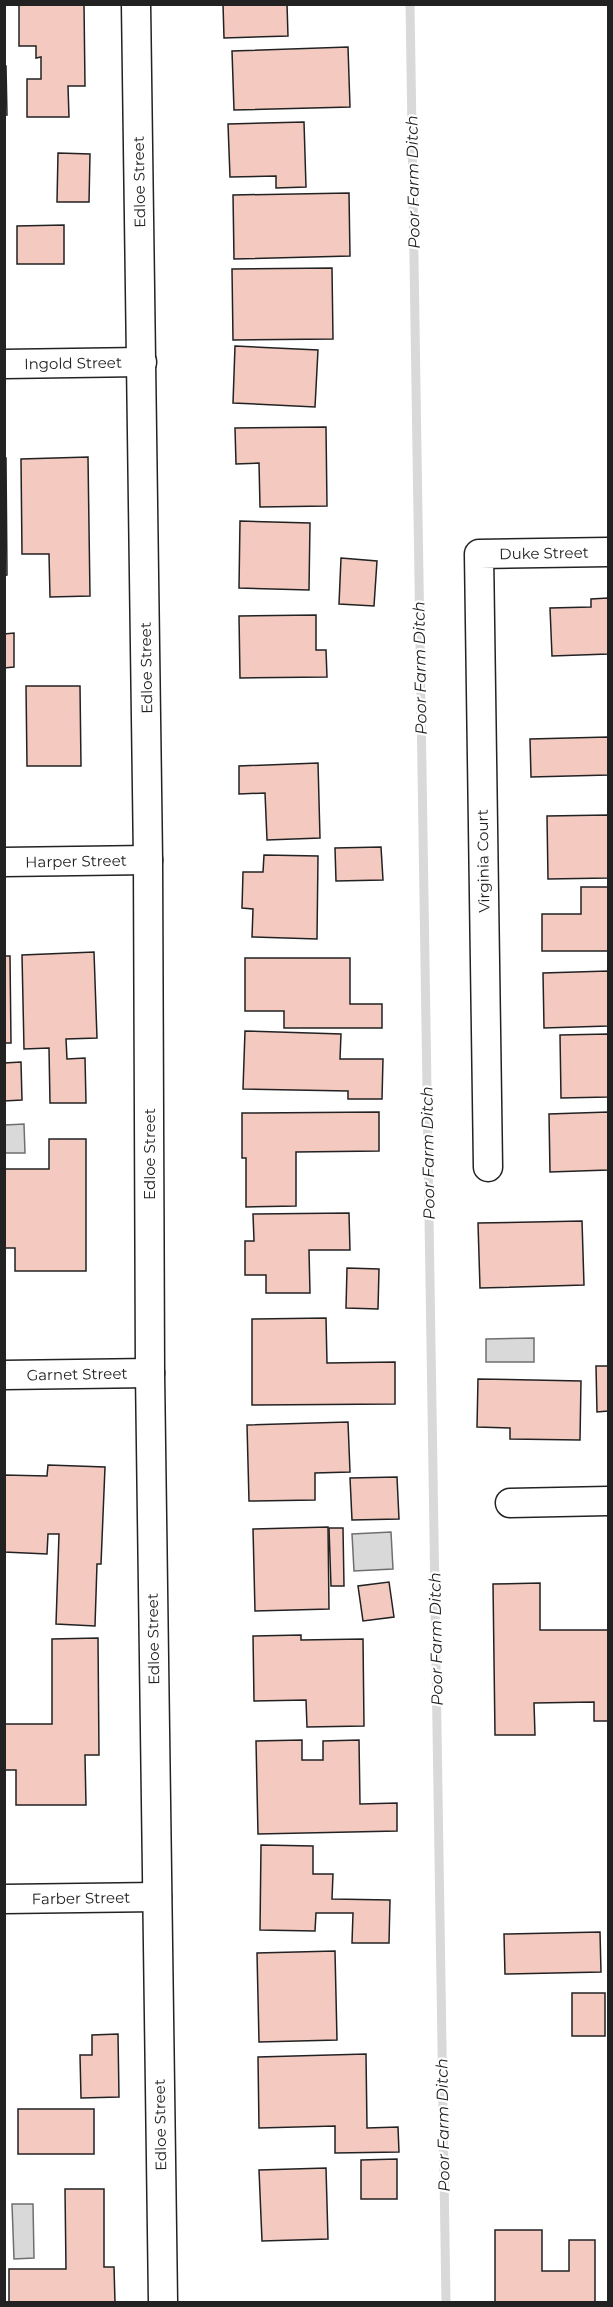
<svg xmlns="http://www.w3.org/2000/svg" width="613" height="2307" font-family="Montserrat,sans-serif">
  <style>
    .water { fill: #d9d9d9; stroke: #6f6f6f; stroke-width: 1.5 }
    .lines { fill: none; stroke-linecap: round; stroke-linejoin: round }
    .stream { stroke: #d9d9d9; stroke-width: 9 }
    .building { fill: #f3c9c0; stroke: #222; stroke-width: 1.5 }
    .street-casing { stroke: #222; stroke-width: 31 }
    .street { stroke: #fff; stroke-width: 28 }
    .labels { text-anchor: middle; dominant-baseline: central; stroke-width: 4.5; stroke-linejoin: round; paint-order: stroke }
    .street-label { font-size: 15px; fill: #222; stroke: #fff }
    .water-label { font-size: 16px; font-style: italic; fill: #222; stroke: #fff }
  </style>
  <rect width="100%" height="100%" fill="#fff"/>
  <g class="water">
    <polygon points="24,1124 25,1153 5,1153 5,1125"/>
    <polygon points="534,1338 534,1362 486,1362 486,1339"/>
    <polygon points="391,1532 393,1569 354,1571 352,1534"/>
    <polygon points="12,2204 33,2204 34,2258 14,2259"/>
  </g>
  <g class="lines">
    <polyline class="stream" points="410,4 446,2302"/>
  </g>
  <g class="building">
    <polygon points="19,4 84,4 85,86 68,86 69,117 27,117 27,79 41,79 41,57 36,58 36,46 19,46"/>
    <polygon points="223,4 287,4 288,36 224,38"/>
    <polygon points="348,47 350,107 234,110 232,51"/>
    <polygon points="4,66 6,66 7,115 4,115"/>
    <polygon points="304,122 306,187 276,188 276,176 230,177 228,124"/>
    <polygon points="58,153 90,154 89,202 57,202"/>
    <polygon points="349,193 350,256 234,259 233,195"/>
    <polygon points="64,225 64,264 17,264 17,226"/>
    <polygon points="332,268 333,339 233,340 232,269"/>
    <polygon points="235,346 318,350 315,407 233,403"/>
    <polygon points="326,427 327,506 260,507 259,463 236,464 235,428"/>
    <polygon points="88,457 90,596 50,597 49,554 22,554 21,459"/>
    <polygon points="4,458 6,458 7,575 4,576"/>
    <polygon points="240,521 310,523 309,590 239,588"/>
    <polygon points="341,558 377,561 374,606 339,604"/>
    <polygon points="608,598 608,654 552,656 550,608 591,607 591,599"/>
    <polygon points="316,615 316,650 326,650 327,677 240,678 239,616"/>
    <polygon points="14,633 14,667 4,668 4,634"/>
    <polygon points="26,686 80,686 81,766 27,766"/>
    <polygon points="608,737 608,775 531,777 530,739"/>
    <polygon points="318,763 320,838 267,840 265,793 239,794 239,766"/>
    <polygon points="608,815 608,878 548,879 547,816"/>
    <polygon points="381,847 383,880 336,881 335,848"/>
    <polygon points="264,855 318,856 317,939 252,937 253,909 242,908 243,872 263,872"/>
    <polygon points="581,887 608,887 608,951 542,951 542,914 581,914"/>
    <polygon points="94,952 97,1038 66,1039 67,1059 85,1058 86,1103 50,1103 49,1048 24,1049 22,955"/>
    <polygon points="4,956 10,956 11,1043 4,1043"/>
    <polygon points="245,958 350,958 350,1004 382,1004 382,1028 284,1028 284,1011 245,1011"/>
    <polygon points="608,971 608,1026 544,1028 543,973"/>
    <polygon points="245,1031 341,1034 340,1059 383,1059 382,1099 348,1099 348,1091 243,1089"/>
    <polygon points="608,1034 608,1097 561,1098 560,1035"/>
    <polygon points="21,1062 22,1100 4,1101 4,1063"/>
    <polygon points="379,1112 379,1151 296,1152 296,1206 246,1207 246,1158 242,1158 242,1113"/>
    <polygon points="608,1112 608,1170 550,1172 549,1114"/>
    <polygon points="49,1139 86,1139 86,1271 15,1271 15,1248 4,1248 4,1169 49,1169"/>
    <polygon points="349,1213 350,1250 309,1250 310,1293 266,1293 266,1275 245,1275 245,1241 254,1241 253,1214"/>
    <polygon points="582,1221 584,1285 480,1288 478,1223"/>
    <polygon points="347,1268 379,1269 378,1309 346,1308"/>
    <polygon points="326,1318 327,1363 395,1362 395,1404 252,1405 252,1319"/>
    <polygon points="596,1366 608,1366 608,1411 597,1412"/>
    <polygon points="478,1379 581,1381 580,1440 510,1439 510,1428 477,1427"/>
    <polygon points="348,1422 350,1472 315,1473 315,1500 249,1501 247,1425"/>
    <polygon points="48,1465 105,1467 101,1564 97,1564 95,1626 56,1624 59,1534 48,1534 47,1554 4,1552 4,1475 47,1476"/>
    <polygon points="397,1477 399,1519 352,1520 350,1478"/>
    <polygon points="328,1527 329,1609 255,1611 253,1529"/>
    <polygon points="329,1528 343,1528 344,1586 331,1586"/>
    <polygon points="389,1582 394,1617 363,1621 358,1586"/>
    <polygon points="540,1583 540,1630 608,1630 608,1779 608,1721 594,1721 594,1702 534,1703 535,1735 495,1735 493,1584"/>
    <polygon points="301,1635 301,1640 363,1639 364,1726 307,1727 306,1700 254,1701 253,1636"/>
    <polygon points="98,1638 99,1755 85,1755 86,1805 16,1805 16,1770 4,1770 4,1724 52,1724 52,1639"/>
    <polygon points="302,1740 302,1760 323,1760 323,1741 359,1740 360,1804 397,1803 397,1831 258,1834 256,1741"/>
    <polygon points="261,1845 313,1846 313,1874 333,1874 332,1899 390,1900 389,1943 352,1943 353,1913 316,1913 315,1931 260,1930"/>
    <polygon points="600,1932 601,1972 505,1974 504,1934"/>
    <polygon points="335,1951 337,2040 259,2042 257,1953"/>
    <rect x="572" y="1993" width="33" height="43"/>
    <polygon points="118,2034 119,2097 81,2098 80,2055 92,2055 92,2035"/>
    <polygon points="366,2054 367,2128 398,2127 399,2152 335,2153 335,2126 259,2128 258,2057"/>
    <rect x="18" y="2109" width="76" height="45"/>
    <polygon points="397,2159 397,2199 361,2199 361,2160"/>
    <polygon points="326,2168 328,2239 262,2241 259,2170"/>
    <polygon points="65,2189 104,2189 104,2267 114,2267 115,2302 9,2302 9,2269 66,2269"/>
    <polygon points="495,2230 542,2230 542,2271 569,2271 569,2240 595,2240 595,2302 495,2302"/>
  </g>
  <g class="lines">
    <defs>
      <g id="street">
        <polyline points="136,4 148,860 150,1373 163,2302"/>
        <polyline points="4,364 142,362"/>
        <polyline points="4,862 148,860"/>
        <polyline points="488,1167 479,554 608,552"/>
        <polyline points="4,1375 150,1373"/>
        <polyline points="510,1503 608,1501"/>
        <polyline points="4,1899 157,1897"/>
      </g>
    </defs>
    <use href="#street" class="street-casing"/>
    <use href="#street" class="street"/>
  </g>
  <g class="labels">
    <g class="street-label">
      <text transform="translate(139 182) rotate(-91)">Edloe Street</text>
      <text transform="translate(73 363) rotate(-1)">Ingold Street</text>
      <text transform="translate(544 553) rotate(-1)">Duke Street</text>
      <text transform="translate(146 668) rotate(-91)">Edloe Street</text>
      <text transform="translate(76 861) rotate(-1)">Harper Street</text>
      <text transform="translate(483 861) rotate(-91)">Virginia Court</text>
      <text transform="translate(149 1154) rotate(-90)">Edloe Street</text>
      <text transform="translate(77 1374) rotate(-1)">Garnet Street</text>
      <text transform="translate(153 1639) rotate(-91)">Edloe Street</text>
      <text transform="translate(81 1898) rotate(-1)">Farber Street</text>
      <text transform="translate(160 2125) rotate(-91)">Edloe Street</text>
    </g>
    <g class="water-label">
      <text transform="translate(413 182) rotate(-91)">Poor Farm Ditch</text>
      <text transform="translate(420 668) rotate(-91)">Poor Farm Ditch</text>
      <text transform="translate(428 1153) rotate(-91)">Poor Farm Ditch</text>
      <text transform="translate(436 1639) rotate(-91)">Poor Farm Ditch</text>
      <text transform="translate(443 2125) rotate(-91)">Poor Farm Ditch</text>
    </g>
  </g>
  <rect width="613" height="2307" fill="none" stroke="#222222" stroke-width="12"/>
</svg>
